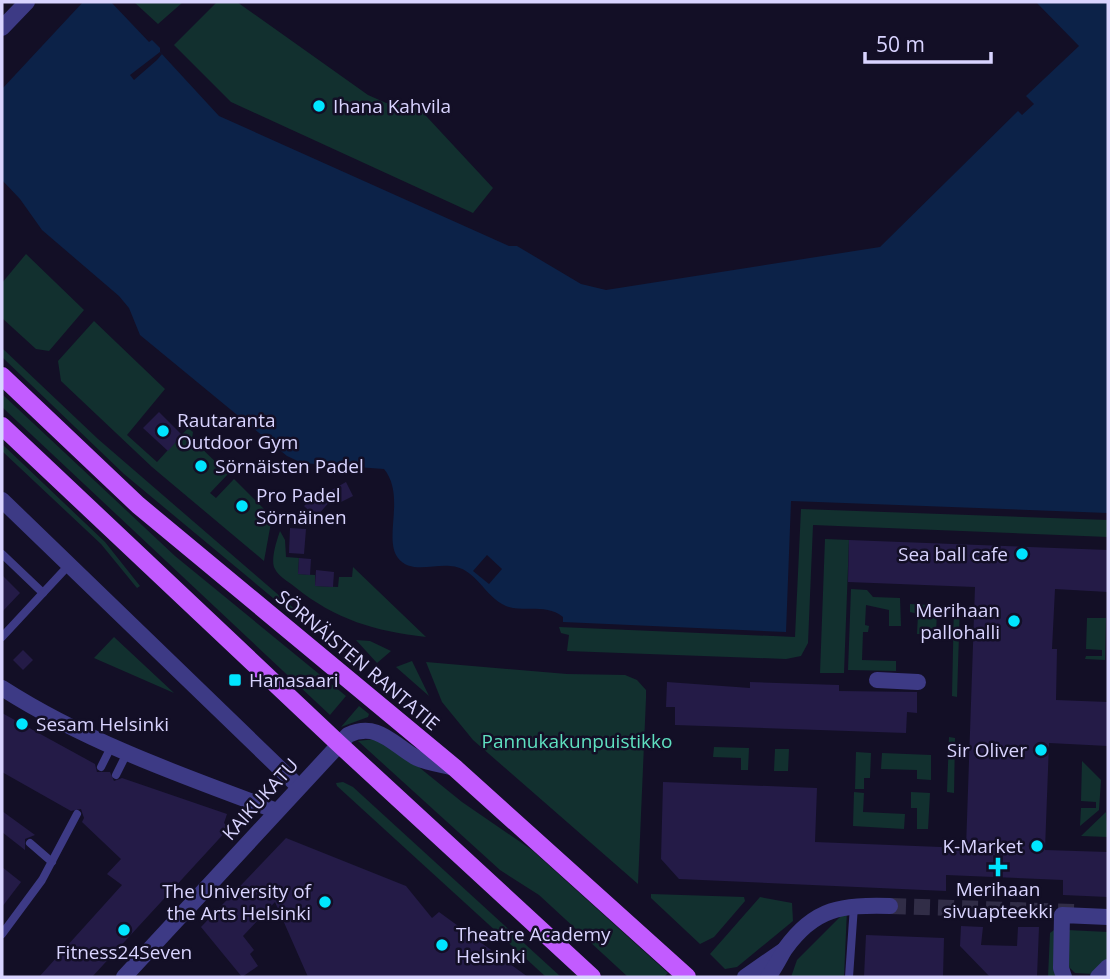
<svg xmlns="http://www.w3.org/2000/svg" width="1110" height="979" font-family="'Open Sans',sans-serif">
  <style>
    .green { fill: #12302f }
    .water { fill: #0c2248 }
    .pier { fill: #130f26 }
    .building { fill: #241b47 }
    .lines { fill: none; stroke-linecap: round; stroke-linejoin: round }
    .street-tunnel { stroke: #312d47; stroke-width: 16; stroke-dasharray: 16 8; stroke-linecap: butt }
    .lane { stroke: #3d3a85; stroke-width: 8 }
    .street { stroke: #3d3a85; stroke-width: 16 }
    .primary { stroke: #c25bff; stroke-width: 18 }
    .poi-dot { fill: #00e5ff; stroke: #130f26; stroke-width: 2.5 }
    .labels { text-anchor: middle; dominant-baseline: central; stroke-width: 5; stroke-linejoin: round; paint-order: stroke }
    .poi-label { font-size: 19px; fill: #d9d4ff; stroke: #130f26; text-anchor: start }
    .street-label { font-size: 19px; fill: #d9d4ff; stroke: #130f26 }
    .park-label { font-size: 19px; fill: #5fe0c0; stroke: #130f26 }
  </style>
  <rect width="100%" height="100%" fill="#130f26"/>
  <g class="green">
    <polygon points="134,2 183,2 158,24"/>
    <polygon points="217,2 237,2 368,95 386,103 414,103 493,188 473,213 231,102 174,45"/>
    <polygon points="26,254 84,310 49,351 36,349 2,318 2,283"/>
    <polygon points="94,321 165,389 127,435 157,462 188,428 193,432 192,439 228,474 210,493 216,498 234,479 272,517 264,561 152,467 61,381 58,361"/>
    <polygon points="2,348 98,439 304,617 285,608 124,474 2,357"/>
    <polygon points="2,394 175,556 346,696 330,715 2,407"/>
    <polygon points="2,444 105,542 140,586 137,588 101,544 2,451"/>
    <polygon points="801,509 1108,520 1108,537 813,525 808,643 801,656 786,659 567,651 569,635 561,633 559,627 795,637"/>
    <path d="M280 531 285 540 286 557 299 558 298 574 315 575V586L338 587 339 577H352L353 567 426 637C375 631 336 620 295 587 289 582 278 576 275 569 270 560 277 540 280 531Z"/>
    <polygon points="825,539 849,540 844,673 820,673"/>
    <polygon points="851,589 867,590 873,597 900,598 901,626 889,626 889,610 866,605 865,625 869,626 868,632 863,632 862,660 896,661 896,671 848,670"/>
    <polygon points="954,603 960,603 957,697 952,696"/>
    <polygon points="910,604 931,605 937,611 936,634 917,634 918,614 910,612"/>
    <polygon points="1087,618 1106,618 1105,660 1085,659 1086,656 1102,656 1102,650 1086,649"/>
    <polygon points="114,637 174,693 94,658"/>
    <polygon points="356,640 370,641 391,651 377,663"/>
    <polygon points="412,661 429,696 396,667"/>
    <polygon points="426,662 567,674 625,675 637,680 646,690 646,698 638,884 473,740 442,702"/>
    <polygon points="359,706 369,714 368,717 341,727"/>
    <polygon points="949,737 955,738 954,793 947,792"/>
    <polygon points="375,739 399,751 462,802 532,850 668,973 664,977 628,977 539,895 500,870 358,741"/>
    <polygon points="714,747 749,748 748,770 741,770 741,758 713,757"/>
    <polygon points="775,749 789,749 788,771 774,771"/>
    <polygon points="856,752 871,753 870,778 864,778 864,789 855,789"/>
    <polygon points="882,753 931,755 931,780 917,779 917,770 881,769"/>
    <polygon points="1082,761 1101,780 1099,810 1080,826 1081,808 1096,808 1096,802 1081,801"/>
    <polygon points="343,782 353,787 561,977 546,977 337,786 336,783"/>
    <polygon points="854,792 864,793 863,812 905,814 904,829 853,826"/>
    <polygon points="911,792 930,793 928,829 917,829 917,808 911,808"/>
    <polygon points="1106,812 1108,837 1081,836"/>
    <polygon points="651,894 744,897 745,901 714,937 700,944 651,898"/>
    <polygon points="760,897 792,903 793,921 737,967 725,969 710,954"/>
    <polygon points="847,910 844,977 791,977 797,960"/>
    <polygon points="1054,930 1057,932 1055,977 1048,977 1050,933"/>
    <polygon points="1067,930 1108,932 1108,960 1093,974 1075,973 1065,963"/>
  </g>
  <path class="water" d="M83 2H111L149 42 152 40 160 48V52L219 116 509 246H517L581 284 606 290 880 247 1018 111 1022 115 1034 104 1026 96 1079 46 1036 2H1108V513L791 501 786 632 563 622V617C545 603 525 613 506 606 484 597 476 567 450 566 434 564 410 574 398 558 383 538 406 496 384 469L302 463 287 456 140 335 129 308 119 296 42 230 20 199 2 180V89Z"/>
  <g class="pier">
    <polygon points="160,52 162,54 157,60 134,80 130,75"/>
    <polygon points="487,555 502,569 489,584 473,571"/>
  </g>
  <g class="building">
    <polygon points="159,412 182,435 168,451 143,428"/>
    <polygon points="346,482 353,496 337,504 333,498 316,517 304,506 317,493 321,496"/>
    <polygon points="290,528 306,529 304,554 289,553"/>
    <polygon points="849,540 1108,550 1108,592 1055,589 1052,649 1057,649 1056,700 1108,702 1108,746 1049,743 1045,850 1108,852 1108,897 1063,895 1063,880 946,875 946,891 679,879 661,859 663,782 817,788 815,842 966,848 975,587 848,582"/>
    <polygon points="299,558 311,559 310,575 298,574"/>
    <polygon points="316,570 334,572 333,587 315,586"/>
    <polygon points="2,575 20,593 2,612"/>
    <polygon points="23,650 33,660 23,670 13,660"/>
    <polygon points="667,682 750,688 750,682 839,685 839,691 917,692 917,713 907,712 906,733 675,725 675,707 666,707"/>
    <polygon points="2,713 95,764 97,772 110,772 114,781 122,778 227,814 224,823 229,828 92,977 39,977 122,885 107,874 121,859 82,822 84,818 81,809 71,811 2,772"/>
    <polygon points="2,811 35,835 25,839 25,850 2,832"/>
    <polygon points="286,838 406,886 432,918 439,912 528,977 308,977 275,902 243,936 254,950 250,954 258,966 242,977 201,927"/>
    <polygon points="2,867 21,882 2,907"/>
    <polygon points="961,926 983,927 981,945 1017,946 1018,927 1039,927 1037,977 990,977 960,946"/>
    <polygon points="866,935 944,938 943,977 864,977"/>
  </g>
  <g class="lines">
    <polyline class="street-tunnel" points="890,906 1074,912"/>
    <g class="lane">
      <polyline points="2,554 43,593"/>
      <polyline points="2,637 69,565"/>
      <polyline points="101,767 112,745"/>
      <polyline points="116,775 127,753"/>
      <polyline points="30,843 52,862"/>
      <polyline points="2,934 42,880 77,814"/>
      <polyline points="849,977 854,906"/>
    </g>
    <g class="street">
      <polyline points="2,28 27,2"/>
      <polyline points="2,500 299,787"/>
      <polyline points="877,680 918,682"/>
      <path d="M2 688C86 742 183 776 277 811"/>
      <path d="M124 977 348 735C378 721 393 745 417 758 428 763 443 765 455 768"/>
      <polyline points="745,977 784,950"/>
      <path d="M768 977C775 968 779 959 785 949 815 907 842 905 890 906"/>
      <polyline points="1064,977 1061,968 1062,915 1108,917"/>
      <polyline points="1098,977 1108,967"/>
    </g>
    <g class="primary">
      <polyline points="2,376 138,505 455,768 687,977"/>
      <polyline points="2,426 338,743 592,977"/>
    </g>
  </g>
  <g class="poi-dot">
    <circle cx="319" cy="106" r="7"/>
    <circle cx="163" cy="431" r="7"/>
    <circle cx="201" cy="466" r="7"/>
    <circle cx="242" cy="506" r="7"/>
    <circle cx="1022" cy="554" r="7"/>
    <circle cx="1014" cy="621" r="7"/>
    <rect x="228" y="673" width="14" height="14" rx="3.5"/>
    <circle cx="22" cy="724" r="7"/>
    <circle cx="1041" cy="750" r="7"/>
    <circle cx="1037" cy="846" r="7"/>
    <path d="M994.5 856.5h7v7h7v7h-7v7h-7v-7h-7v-7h7z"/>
    <circle cx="325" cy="902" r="7"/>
    <circle cx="124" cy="930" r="7"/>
    <circle cx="442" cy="945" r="7"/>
  </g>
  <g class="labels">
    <g class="poi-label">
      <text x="333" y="106">Ihana Kahvila</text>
      <text x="177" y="420">Rautaranta<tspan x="177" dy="22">Outdoor Gym</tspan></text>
      <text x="215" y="466">Sörnäisten Padel</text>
      <text x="256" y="495">Pro Padel<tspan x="256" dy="22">Sörnäinen</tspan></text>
      <text x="1008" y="554" text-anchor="end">Sea ball cafe</text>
      <text x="1000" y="610" text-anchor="end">Merihaan<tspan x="1000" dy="22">pallohalli</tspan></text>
      <text x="249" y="680">Hanasaari</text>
      <text x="36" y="724">Sesam Helsinki</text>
      <text x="1027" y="750" text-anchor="end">Sir Oliver</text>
      <text x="1023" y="846" text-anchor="end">K-Market</text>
      <text x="998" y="889" text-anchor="middle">Merihaan<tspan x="998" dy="22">sivuapteekki</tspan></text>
      <text x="311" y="891" text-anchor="end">The University of<tspan x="311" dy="22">the Arts Helsinki</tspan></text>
      <text x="456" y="934">Theatre Academy<tspan x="456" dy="22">Helsinki</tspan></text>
      <text x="124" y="952" text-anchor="middle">Fitness24Seven</text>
    </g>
    <g class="street-label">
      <text transform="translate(358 660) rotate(40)">SÖRNÄISTEN RANTATIE</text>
      <text transform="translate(260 799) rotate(-48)">KAIKUKATU</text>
    </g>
    <g class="park-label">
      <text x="577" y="741">Pannukakunpuistikko</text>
    </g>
  </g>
  <rect width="1110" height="979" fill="none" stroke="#d9d4ff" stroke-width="7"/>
  <path d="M865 52v10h126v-10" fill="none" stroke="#d9d4ff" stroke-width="3.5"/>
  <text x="876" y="52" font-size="21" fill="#d9d4ff" stroke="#130f26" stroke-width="5" paint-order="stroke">50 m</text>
</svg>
